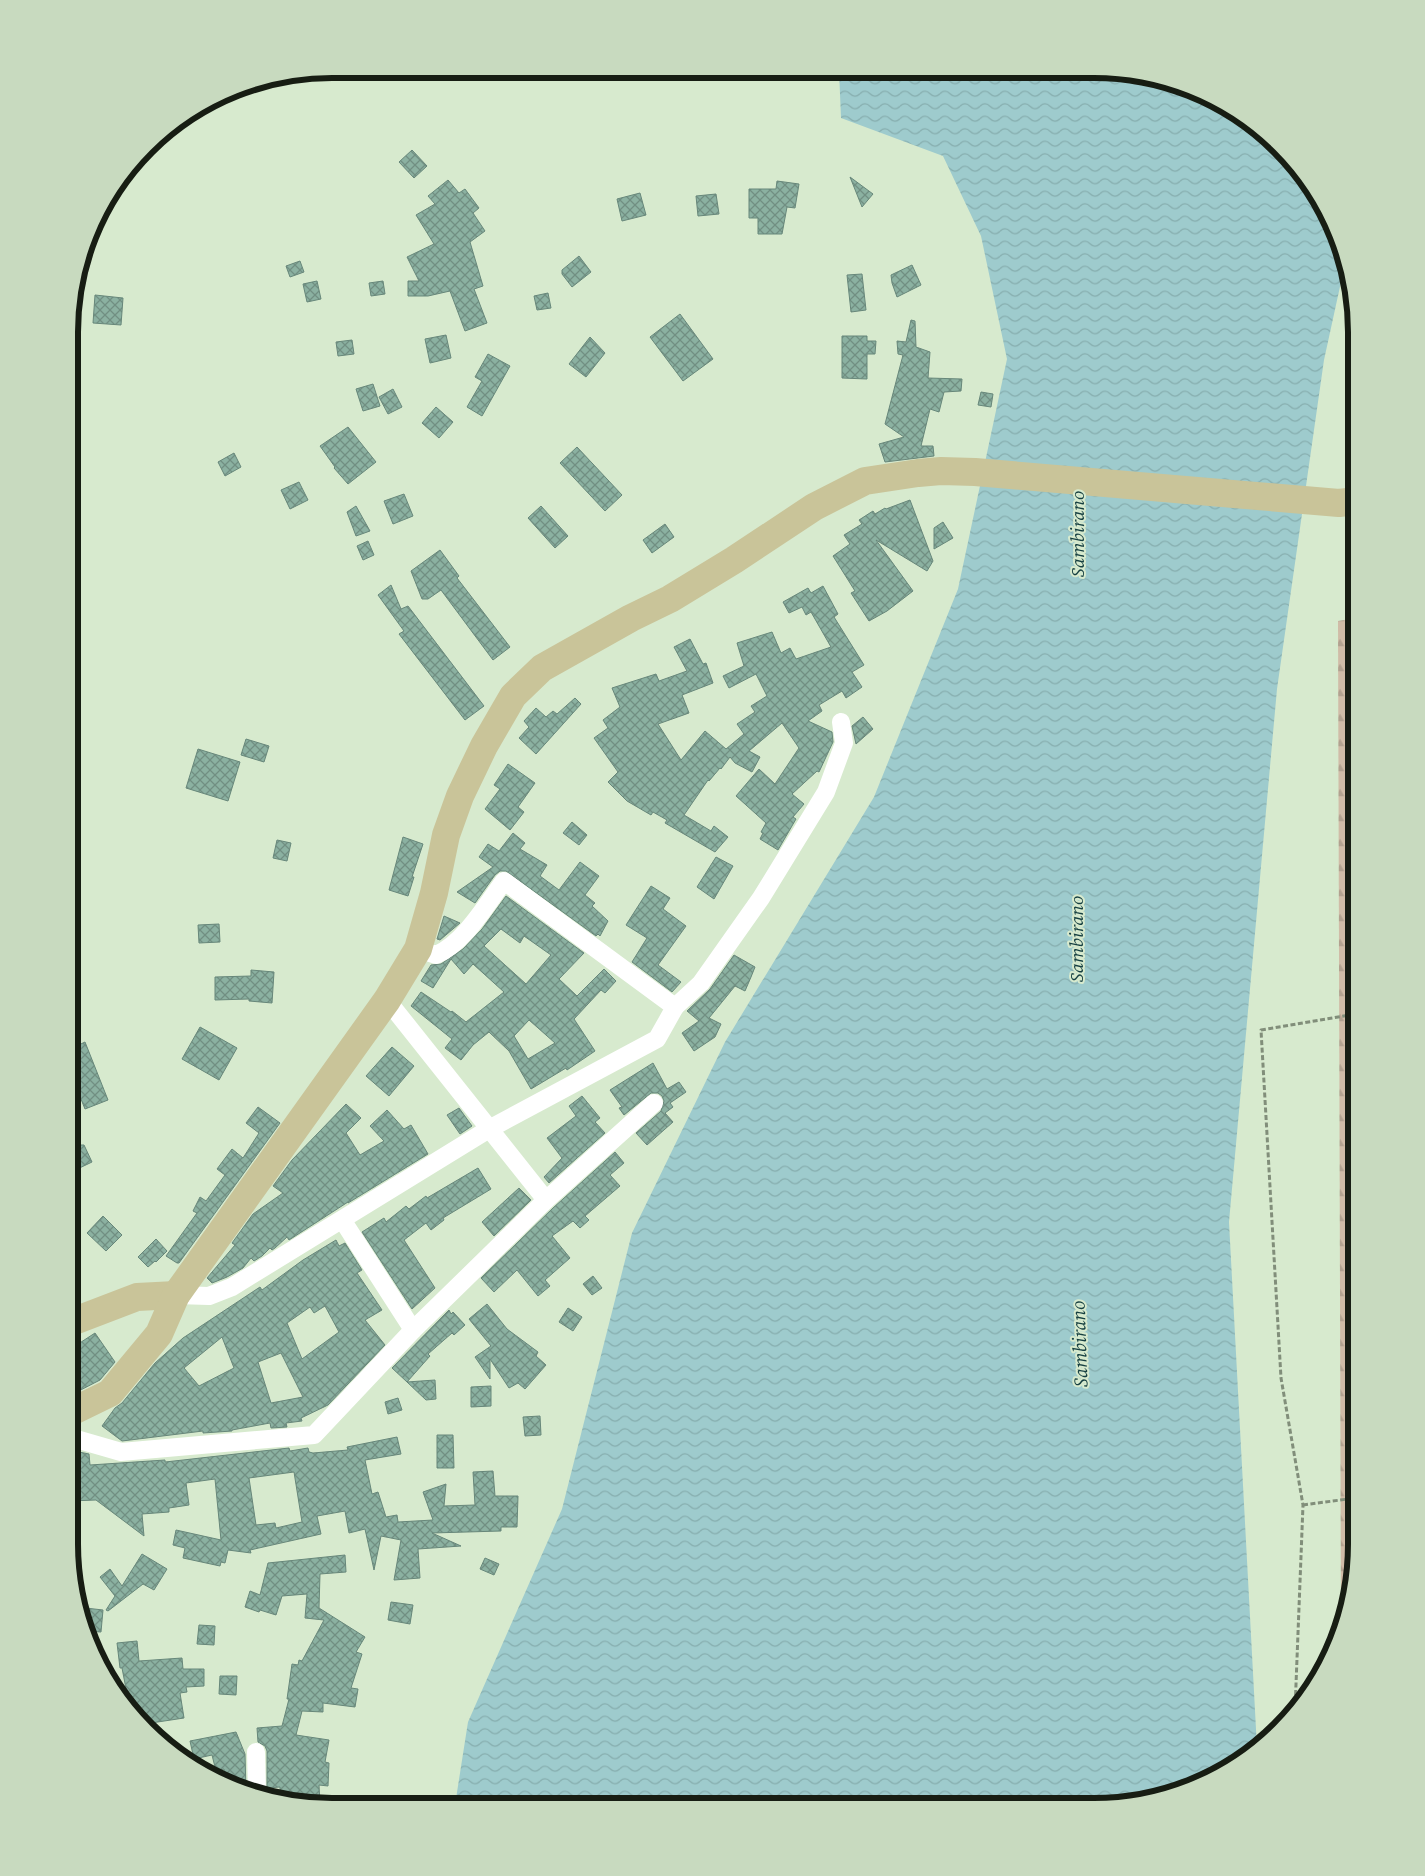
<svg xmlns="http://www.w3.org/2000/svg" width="1425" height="1876" font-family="'Source Serif 4',serif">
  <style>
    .forest { fill: url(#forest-firs) }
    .water { fill: url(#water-waves) }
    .building { fill: url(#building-cross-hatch); stroke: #67877a; fill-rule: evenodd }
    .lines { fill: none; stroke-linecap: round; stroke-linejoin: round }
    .path { stroke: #818e7a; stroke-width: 3; stroke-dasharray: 5 2.5; stroke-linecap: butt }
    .minor { stroke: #fff; stroke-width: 18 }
    .primary { stroke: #c9c499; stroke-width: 28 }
    .labels { text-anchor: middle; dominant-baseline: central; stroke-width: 4; stroke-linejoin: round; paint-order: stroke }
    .water-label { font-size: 19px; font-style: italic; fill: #153f41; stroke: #d7eace }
    .rim { fill: none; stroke: #171d13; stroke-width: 6 }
  </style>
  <defs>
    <pattern id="forest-firs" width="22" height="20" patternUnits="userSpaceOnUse" patternTransform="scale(1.25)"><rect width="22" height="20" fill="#d0bca7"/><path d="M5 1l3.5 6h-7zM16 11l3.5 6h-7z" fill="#b2a18f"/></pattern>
    <pattern id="water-waves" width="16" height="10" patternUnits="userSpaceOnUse" patternTransform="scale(1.25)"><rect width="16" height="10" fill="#9ecbcd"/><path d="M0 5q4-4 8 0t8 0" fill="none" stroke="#87aeaf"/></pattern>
    <pattern id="building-cross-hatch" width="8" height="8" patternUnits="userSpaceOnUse" patternTransform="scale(1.25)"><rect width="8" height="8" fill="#8bb1a1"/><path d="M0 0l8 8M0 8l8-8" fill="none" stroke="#718f82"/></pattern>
  </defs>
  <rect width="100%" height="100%" fill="#d7eace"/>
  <polygon class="forest" points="1356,618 1356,1562 1341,1631 1338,621"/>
  <polygon class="water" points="839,70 1128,71 1194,89 1240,113 1291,158 1329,215 1346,259 1324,360 1277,689 1229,1222 1257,1748 1210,1780 1161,1798 1094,1807 455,1805 468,1722 562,1509 632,1233 725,1042 874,797 958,589 1007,359 981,236 943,156 841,118"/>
  <g class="building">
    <polygon points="412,150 427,166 414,178 399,162"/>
    <polygon points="850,177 873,194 862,207"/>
    <polygon points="448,180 459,193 465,189 479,208 473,213 485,231 470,242 483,286 474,289 487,323 465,331 450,291 428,296 408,296 408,281 419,281 407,257 434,244 416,215 435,204 428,196"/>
    <polygon points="777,181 799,184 795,208 787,207 782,234 758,234 758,218 749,218 749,189 776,189"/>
    <polygon points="640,193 646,215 622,221 617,199"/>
    <polygon points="716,194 719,214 698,216 696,196"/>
    <polygon points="579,256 591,272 572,287 562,274 562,270"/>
    <polygon points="300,261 304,272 290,277 286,266"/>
    <polygon points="912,265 921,285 897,297 892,283 891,275"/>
    <polygon points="862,274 866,310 851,312 847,275"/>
    <polygon points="317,281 321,299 307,302 303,284"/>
    <polygon points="383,281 385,294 371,296 369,283"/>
    <polygon points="548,293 551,308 537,310 534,296"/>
    <polygon points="95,295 123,298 121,325 93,323"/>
    <polygon points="680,314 713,359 683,381 650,337"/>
    <polygon points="911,320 915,321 916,347 930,352 928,378 962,379 961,391 944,392 939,412 930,409 921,446 933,446 934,456 885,462 879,444 904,437 885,424 903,355 898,354 897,341 906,342"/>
    <polygon points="446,335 451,358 430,363 425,339"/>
    <polygon points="842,336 867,336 867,341 876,341 875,354 867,354 867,379 842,378"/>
    <polygon points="590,337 605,353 586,377 569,364"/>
    <polygon points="352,340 354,354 338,356 336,342"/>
    <polygon points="488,354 510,366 482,416 467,407 482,381 475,377"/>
    <polygon points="373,384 380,406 363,411 356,389"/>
    <polygon points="393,389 402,407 388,414 379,397"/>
    <polygon points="981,392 993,394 991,407 978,405"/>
    <polygon points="436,407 453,422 439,438 422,423"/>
    <polygon points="348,427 376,462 348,484 334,468 335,467 320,446"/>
    <polygon points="577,447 622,495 605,511 560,463"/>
    <polygon points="234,453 241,467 225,476 218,462"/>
    <polygon points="299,482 308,500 290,509 281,490"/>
    <polygon points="404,494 413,516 393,524 384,501"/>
    <polygon points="910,500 933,561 927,571 876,540 913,591 887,611 869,621 851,593 855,591 833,556 850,544 844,535 862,524 859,520 873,511 875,514 885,508 886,509"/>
    <polygon points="356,506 370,531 356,536 347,512"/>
    <polygon points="541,506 568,536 555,548 528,518"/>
    <polygon points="943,522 953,538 934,549 934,528"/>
    <polygon points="665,524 674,537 652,553 643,540"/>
    <polygon points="368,541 374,555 363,560 357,546"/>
    <polygon points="440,550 459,576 457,578 510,647 493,660 441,590 428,599 422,599 411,571"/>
    <polygon points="391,585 401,609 408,606 484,706 465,720 399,634 404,631 378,595"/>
    <polygon points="823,586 838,614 834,617 864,665 852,672 862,687 846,698 842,691 819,705 822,711 808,721 832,732 833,742 819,772 817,771 792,794 804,804 793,817 796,819 778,850 760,839 763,833 761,832 766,823 736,796 759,769 775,784 799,748 782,723 749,751 760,757 752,772 735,763 730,757 721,769 720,768 709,781 708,780 684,815 711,831 714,826 728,837 715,852 665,823 667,820 653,812 651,815 627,801 608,782 618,772 594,738 608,728 603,720 620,707 612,688 656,674 659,681 687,671 674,647 690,639 703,664 706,663 713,683 682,695 689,713 658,724 681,760 705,731 726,749 744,734 737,724 755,712 751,706 767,696 756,674 729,688 723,676 744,666 737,643 772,632 781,653 790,648 796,659 831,647 811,612 806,615 802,607 789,613 783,602 808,588 811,593"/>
    <polygon points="575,698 581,704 536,754 519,738 529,727 524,721 536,708 546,717 553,711 557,714"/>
    <polygon points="863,717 873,729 856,744 852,726"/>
    <polygon points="246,739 269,746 264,762 241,755"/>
    <polygon points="198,749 240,762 228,801 186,788"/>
    <polygon points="508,764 535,783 518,807 524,812 510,830 485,809 500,789 494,785"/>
    <polygon points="572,822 587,835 579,845 563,833"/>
    <polygon points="513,833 525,843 520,849 547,865 540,876 559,890 580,862 599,876 585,895 595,903 592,906 608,921 600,936 598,934 596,936 506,871 500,871 495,875 475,903 457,892 493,867 479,857 488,844 499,851"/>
    <polygon points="403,837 423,844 412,877 414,877 408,896 389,890"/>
    <polygon points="277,840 291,843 287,861 273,858"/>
    <polygon points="716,857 733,866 714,899 697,887"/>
    <polygon points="651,886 670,898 663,909 686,926 658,965 681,982 672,992 632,962 647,938 626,925"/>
    <path d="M506 896 584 953 559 979 577 996 604 969 616 981 605 993 601 990 574 1019 595 1051 567 1070 566 1068 531 1089 509 1051 489 1032 473 1045 461 1060 445 1048 452 1039 411 1006 421 992 451 1012 452 1011 466 1022 504 992 473 964 464 974 451 959 433 988 421 981 431 965 441 964 463 949 482 929ZM501 929 520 943 524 936 551 955 526 984 484 946ZM529 1020 555 1043 528 1059 514 1036Z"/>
    <polygon points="444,916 460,923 440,940 437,939"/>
    <polygon points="219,924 220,942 199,943 198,925"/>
    <polygon points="734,955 755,967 751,977 745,991 735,986 709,1018 721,1024 715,1037 694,1051 682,1033 699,1021 687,1011 710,989"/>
    <polygon points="251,970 274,972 272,1003 249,1001 249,999 215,1000 215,977 251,976"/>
    <polygon points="200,1027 237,1048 219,1080 182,1059"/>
    <polygon points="85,1042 108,1100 85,1109 70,1072 70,1049"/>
    <polygon points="392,1047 414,1066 389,1096 366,1076"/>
    <polygon points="653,1063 667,1089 679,1082 686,1092 670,1103 673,1107 665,1113 673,1122 647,1145 636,1133 661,1111 664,1101 662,1096 658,1093 651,1093 624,1115 619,1108 622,1107 610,1090"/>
    <polygon points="582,1096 600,1118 595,1122 605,1133 549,1183 544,1177 562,1158 547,1138 576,1116 569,1106"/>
    <polygon points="346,1104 361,1118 346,1133 360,1155 384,1141 370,1126 387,1110 404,1129 411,1125 428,1154 348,1203 348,1202 289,1240 287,1237 275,1248 272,1250 270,1248 262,1256 254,1261 251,1258 243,1268 227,1277 212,1283 207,1278 235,1245 232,1243 253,1214 283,1193 273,1186 292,1160"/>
    <polygon points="258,1107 280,1123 179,1263 177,1263 166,1256 197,1213 193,1211 200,1197 206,1201 225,1175 217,1169 232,1149 243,1158 259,1133 246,1123"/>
    <polygon points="459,1108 472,1126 460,1134 447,1115"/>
    <polygon points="79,1145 84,1145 92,1162 69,1173 69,1150"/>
    <polygon points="615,1152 624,1163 610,1175 620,1186 585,1216 589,1220 580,1228 573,1221 552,1236 570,1258 545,1280 550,1286 538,1296 517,1270 494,1292 481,1278 553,1208"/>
    <polygon points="478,1168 491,1189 443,1218 444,1220 431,1230 426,1223 404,1240 435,1288 412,1309 362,1232 384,1218 386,1222 406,1206 409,1209 426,1196 427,1198"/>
    <polygon points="519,1188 531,1200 494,1236 482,1222"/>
    <polygon points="103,1216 122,1235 106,1251 87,1233"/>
    <polygon points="156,1239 167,1251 156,1262 155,1261 148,1267 138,1257"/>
    <path d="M336 1240 339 1246 345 1243 362 1270 357 1273 382 1310 365 1320 385 1345 328 1405 301 1418 302 1421 286 1423 287 1427 271 1428 270 1423 232 1430V1431L203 1433V1431L122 1441 102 1426 115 1408 122 1403 155 1363 183 1338 260 1287 262 1290 303 1260ZM325 1306 339 1332 302 1359 287 1323 310 1307 314 1313ZM222 1337 234 1368 199 1386 184 1368ZM281 1353 303 1397 271 1403 258 1362Z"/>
    <polygon points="593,1276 602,1288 592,1295 583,1284"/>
    <polygon points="487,1304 507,1329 538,1352 536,1356 546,1365 525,1389 518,1383 509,1388 490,1359 490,1379 475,1357 491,1346 469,1319"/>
    <polygon points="568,1308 582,1317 573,1331 559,1322"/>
    <polygon points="449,1310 451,1314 453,1312 465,1325 454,1335 452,1333 428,1354 430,1356 407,1382 392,1368"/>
    <polygon points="95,1333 115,1362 100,1380 69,1396 69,1350"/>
    <polygon points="435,1380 436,1399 426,1400 407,1382"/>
    <polygon points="491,1386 491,1406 471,1407 471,1387"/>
    <polygon points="398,1398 402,1410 388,1414 385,1402"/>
    <polygon points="540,1416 541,1435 525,1436 523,1417"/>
    <polygon points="437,1435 453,1435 454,1468 437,1468"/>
    <path d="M397 1437 401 1454 365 1460 372 1494 378 1492 386 1517 397 1515 398 1522 433 1520 423 1492 446 1484 444 1506 475 1505 473 1472 493 1471 495 1496H518L517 1527H501V1531L432 1533 461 1546 418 1549 420 1578 394 1580 401 1540 381 1536 374 1570 365 1529 349 1533 345 1511 317 1516 321 1534 250 1550 251 1553 228 1550 225 1563 221 1562 220 1566 183 1558 185 1548 173 1545 176 1530 221 1540 215 1479 186 1483 189 1505 169 1508V1512L142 1514 144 1536 96 1500 69 1501V1450L89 1454 90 1465 165 1460V1462L183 1460 289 1448 290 1451 308 1448 309 1452 313 1453 348 1450 347 1447ZM294 1472 302 1522 276 1528 275 1523 256 1525 249 1478Z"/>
    <polygon points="142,1554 167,1569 154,1590 143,1584 108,1611 106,1610 115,1596 100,1577 110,1569 122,1586"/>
    <polygon points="345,1555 346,1572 320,1574 319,1608 365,1637 356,1652 362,1654 351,1688 358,1689 355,1707 323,1703 323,1712 302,1711 296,1735 329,1740 325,1762 329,1763 328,1786 319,1785 320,1805 297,1805 280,1800 280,1787 267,1788 267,1751 265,1746 258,1742 257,1728 282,1726 289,1699 287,1699 292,1664 298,1665 299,1660 302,1661 324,1620 305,1618 307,1594 282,1596 276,1615 260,1610 259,1612 245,1607 250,1591 260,1595 268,1563"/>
    <polygon points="485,1558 499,1564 494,1575 480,1569"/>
    <polygon points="391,1602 413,1605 410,1624 388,1620"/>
    <polygon points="77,1607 103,1610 101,1632 85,1631"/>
    <polygon points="199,1625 215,1626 214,1645 197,1644"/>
    <polygon points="137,1641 139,1661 182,1658 183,1669 204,1669 204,1686 186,1687 187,1692 180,1693 184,1718 151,1723 154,1735 134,1718 132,1698 128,1699 122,1668 120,1668 117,1643"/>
    <polygon points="220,1676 237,1676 236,1695 219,1694"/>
    <polygon points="236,1732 245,1754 246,1791 224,1783 224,1769 216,1771 212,1755 194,1759 190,1741"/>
  </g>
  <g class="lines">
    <g class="path">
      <polyline points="1303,1505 1348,1499 1356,1496"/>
      <polyline points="1295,1710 1303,1505 1281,1378 1261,1030 1356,1014"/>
    </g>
    <g class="minor">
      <polyline points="387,1000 546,1200"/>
      <polyline points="675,1007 701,983 761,898 826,792 844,743 841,722"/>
      <path d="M176 1295 209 1296 232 1287 489 1129 657 1039 675 1007 504 881C486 905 464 943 436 955L418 949"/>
      <polyline points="413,1330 546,1200 654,1103"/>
      <polyline points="69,1437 121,1452 314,1435 413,1330 343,1221"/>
      <polyline points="256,1752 257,1794"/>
    </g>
    <g class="primary">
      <polyline points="69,1323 137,1297 176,1295"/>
      <polyline points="69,1413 110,1393 159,1334 176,1295 387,1000 418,949 434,893 446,835 460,796 484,746 513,696 542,668 631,618 670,599 734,560 814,507 865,481 918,473 941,471 975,472 1339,503 1356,501"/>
    </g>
  </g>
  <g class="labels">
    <g class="water-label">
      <text transform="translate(1077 534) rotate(-90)">Sambirano</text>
      <text transform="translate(1076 939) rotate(-90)">Sambirano</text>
      <text transform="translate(1079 1344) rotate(-92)">Sambirano</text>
    </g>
  </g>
  <path d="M0 0H1425V1876H0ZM332 78H1094A254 254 0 0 1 1348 332V1544A254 254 0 0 1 1094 1798H332A254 254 0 0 1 78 1544V332A254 254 0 0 1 332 78Z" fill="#c8dabf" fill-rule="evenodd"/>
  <path class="rim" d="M332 78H1094A254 254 0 0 1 1348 332V1544A254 254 0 0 1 1094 1798H332A254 254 0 0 1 78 1544V332A254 254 0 0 1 332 78Z"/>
</svg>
